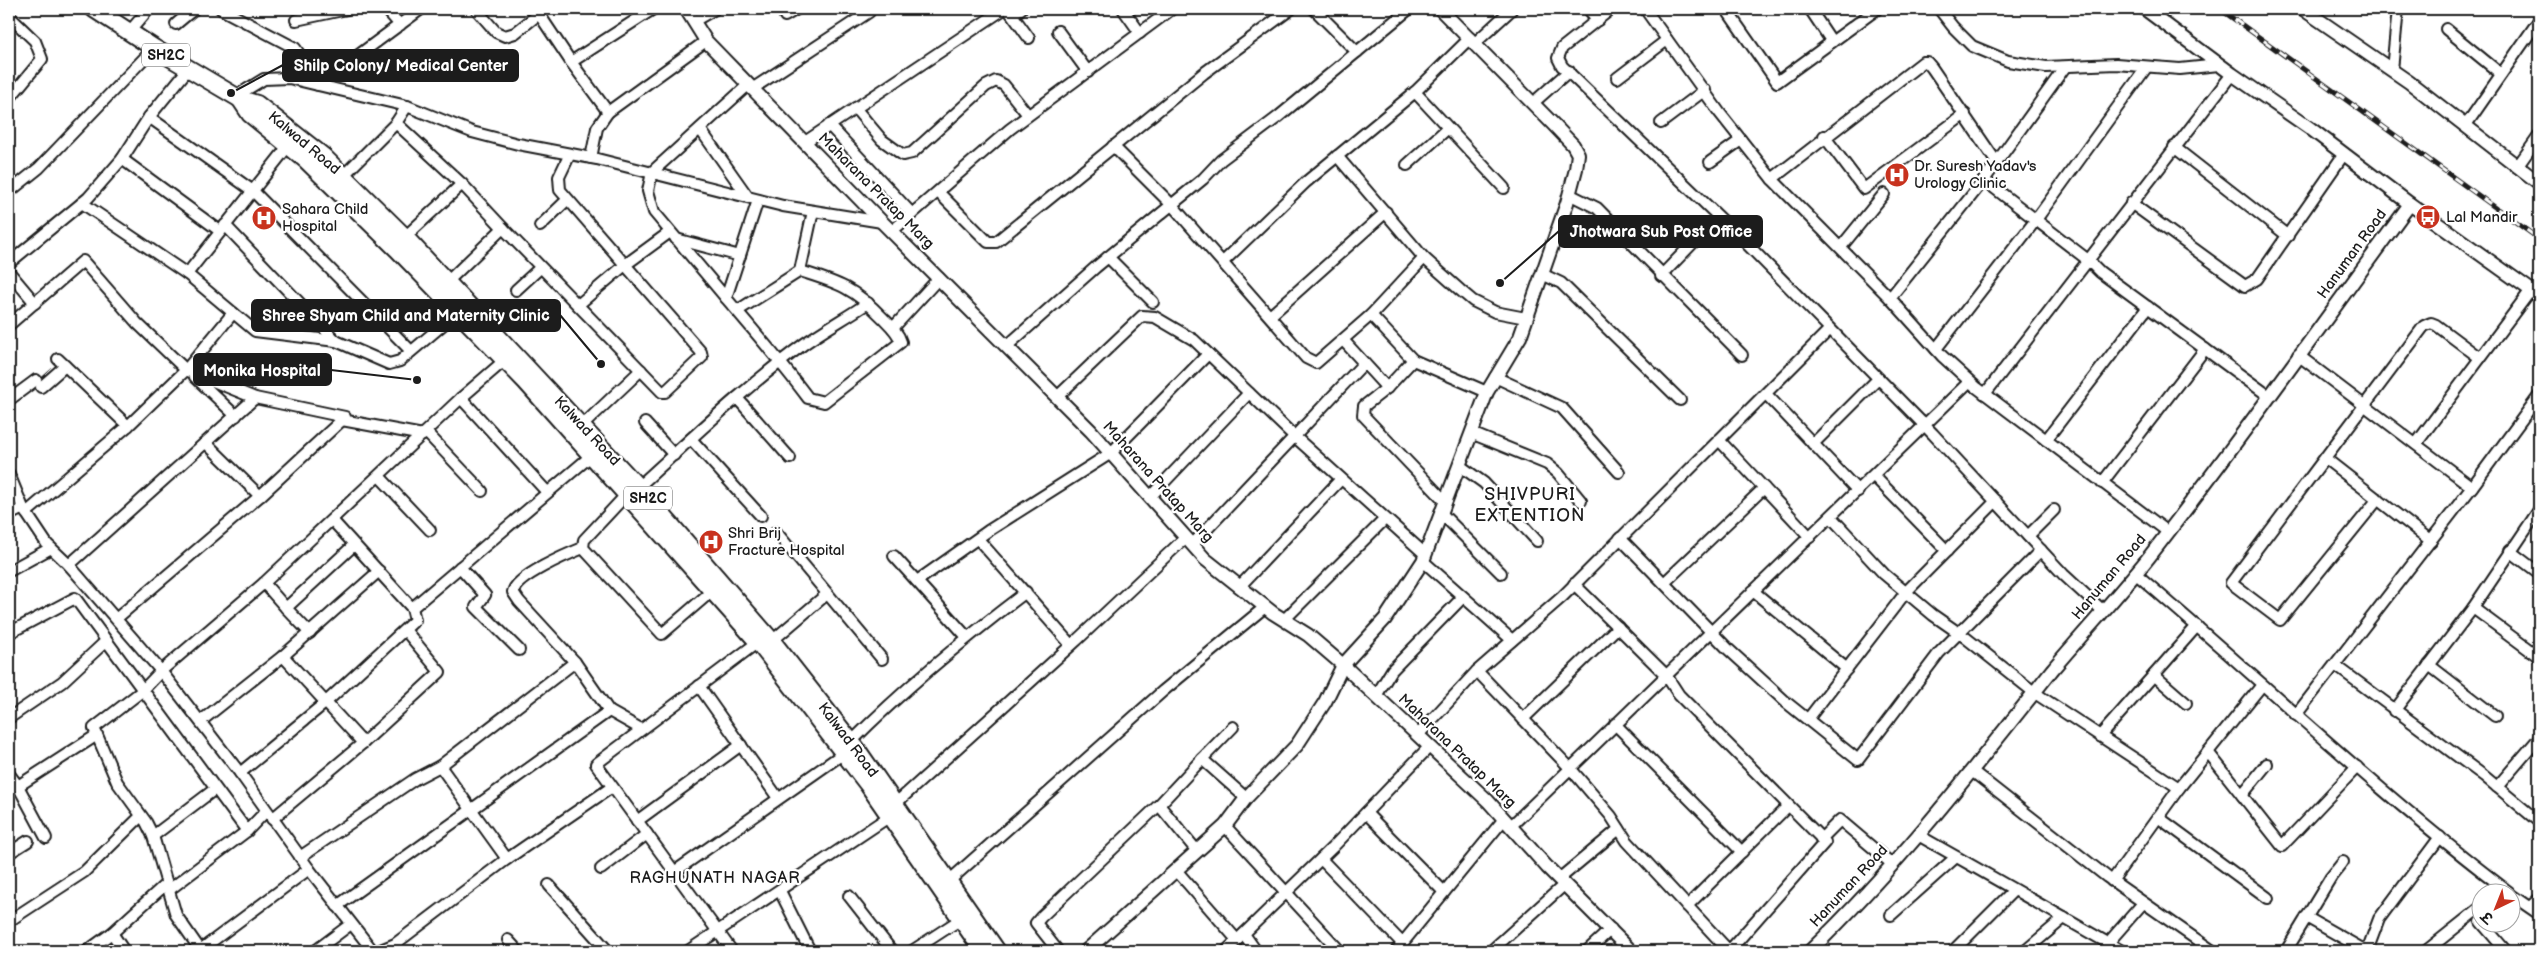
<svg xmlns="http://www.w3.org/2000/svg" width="2548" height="960" font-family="'Balsamiq Sans','Playpen Sans Deva',sans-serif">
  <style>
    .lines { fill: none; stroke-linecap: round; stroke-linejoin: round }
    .minor-casing { stroke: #1c1c1c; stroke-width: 14 }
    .tertiary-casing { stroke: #1c1c1c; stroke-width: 16 }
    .primary-casing { stroke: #1c1c1c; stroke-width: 20 }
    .minor { stroke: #fff; stroke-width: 10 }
    .tertiary { stroke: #fff; stroke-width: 12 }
    .primary { stroke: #fff; stroke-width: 16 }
    .rail-casing { stroke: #1c1c1c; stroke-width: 5 }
    .rail { stroke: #fff; stroke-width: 3; stroke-dasharray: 9; stroke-linecap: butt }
    .labels { text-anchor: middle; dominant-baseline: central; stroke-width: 4.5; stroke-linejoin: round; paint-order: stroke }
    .shield { fill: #fff; stroke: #606060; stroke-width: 1 }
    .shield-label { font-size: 14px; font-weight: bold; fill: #1c1c1c }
    .street-label { font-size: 15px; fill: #1c1c1c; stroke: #fff }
    .poi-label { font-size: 15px; fill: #1c1c1c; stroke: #fff; text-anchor: start }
    .neighbourhood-label { font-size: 16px; letter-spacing: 1px; fill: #1c1c1c; stroke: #fff }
    .quarter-label { font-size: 18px; letter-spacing: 1px; fill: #1c1c1c; stroke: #fff }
    .leader { fill: none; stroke: #1c1c1c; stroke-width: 2 }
    .callout-dot { fill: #1c1c1c; stroke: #fff; stroke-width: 2 }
    .callout { fill: #1c1c1c; stroke: #1c1c1c; stroke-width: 2 }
    .callout-label { font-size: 16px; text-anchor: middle; font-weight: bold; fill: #fff }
  </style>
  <rect width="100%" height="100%" fill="#fff"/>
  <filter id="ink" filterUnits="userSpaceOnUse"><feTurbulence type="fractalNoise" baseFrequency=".02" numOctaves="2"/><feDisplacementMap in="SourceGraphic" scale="10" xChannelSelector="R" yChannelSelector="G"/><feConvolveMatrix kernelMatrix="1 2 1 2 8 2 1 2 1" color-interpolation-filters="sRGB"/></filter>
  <g filter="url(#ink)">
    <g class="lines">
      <defs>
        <g id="minor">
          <polyline points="221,9 295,48 300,55 295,79"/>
          <polyline points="386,9 400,25"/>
          <polyline points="476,9 496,32 505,36 515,33 545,9"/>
          <polyline points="1008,9 1029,38"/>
          <polyline points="1123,9 1140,33"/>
          <polyline points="1314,9 1357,52"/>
          <polyline points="1588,9 1598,20"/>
          <polyline points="1611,9 1562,48 1558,58 1562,66 1746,243 1933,434 2064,575 2102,610"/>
          <polyline points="1645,9 1719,112 1772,179 1890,298 1942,356 1976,387 2168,532"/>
          <polyline points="1726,9 1777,82 1877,9"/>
          <polyline points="1810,9 1832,42"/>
          <polyline points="1939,9 1953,27 1972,46 2008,61 2046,67 2116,64 2180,69 2219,65"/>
          <polyline points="539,14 571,62 608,112 706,41"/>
          <polyline points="1012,14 1021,9"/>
          <polyline points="9,16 35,41 42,59 9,99"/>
          <polyline points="785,16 797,9"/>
          <polyline points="296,20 347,9"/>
          <polyline points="694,21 715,9"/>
          <polyline points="176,24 194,9"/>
          <polyline points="2446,29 2501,74"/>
          <polyline points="1058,31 1088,72"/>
          <polyline points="129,32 149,9"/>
          <polyline points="1475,43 1512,9"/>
          <polyline points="571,62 653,9"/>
          <polyline points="2392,70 2398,9"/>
          <polyline points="1617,78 1667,40"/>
          <polyline points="318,85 407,106 472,132 518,144 597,159 783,206 882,222"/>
          <polyline points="752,89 869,12"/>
          <polyline points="1415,92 1504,188"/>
          <polyline points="236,96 264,79 289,78 318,85 421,9"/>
          <polyline points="1533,103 1569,71"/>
          <polyline points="407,106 396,123 462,184 503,228 447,282"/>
          <polyline points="855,108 882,140 903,155 912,153 986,86 996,81 1004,85 1028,115"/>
          <polyline points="149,117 253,191 411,351"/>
          <polyline points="1661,123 1705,90"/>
          <polyline points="829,125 912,214"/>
          <polyline points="2466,125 2539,20"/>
          <polyline points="700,129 748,197"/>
          <polyline points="1824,136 1864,189 1965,114"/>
          <polyline points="805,142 1004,9"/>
          <polyline points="1113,146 1172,205 1306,358 1316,363 1371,315 1424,258"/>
          <polyline points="2174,147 2288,236"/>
          <polyline points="1337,156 1424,258 1460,290 1473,301 1495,312 1526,318"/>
          <polyline points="591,158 597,128 608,112"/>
          <polyline points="122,159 220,231"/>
          <polyline points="1710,162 1741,140"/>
          <polyline points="1407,165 1448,128"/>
          <polyline points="2517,167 2539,136"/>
          <polyline points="343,176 396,123"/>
          <polyline points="1772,179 1923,62 1927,62 1932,68 1997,163"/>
          <polyline points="1984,180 2088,260 2100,272 2269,396"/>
          <polyline points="9,192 39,168 154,48"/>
          <polyline points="938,192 988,242 996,242 1204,73 1291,9"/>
          <polyline points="1569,194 1597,208 1742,355"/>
          <polyline points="82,203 187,274 255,331 336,341 389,364 400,361 458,312"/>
          <polyline points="2131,203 2245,286 2257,279 2344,154"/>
          <polyline points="225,225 336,341"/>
          <polyline points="540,226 567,200"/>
          <polyline points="503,228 662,392 665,392 702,357 701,352 560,190 559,177 570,154"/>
          <polyline points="891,232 1010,129 1172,9"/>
          <polyline points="405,237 462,184"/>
          <polyline points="676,239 740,256"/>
          <polyline points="1841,247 1884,194"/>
          <polyline points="1108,257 1153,302"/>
          <polyline points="1223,262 1306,182 1415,92 1470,38"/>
          <polyline points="9,263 88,198 122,159 149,117 189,68"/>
          <polyline points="800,271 813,211"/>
          <polyline points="9,272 35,303"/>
          <polyline points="187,274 289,145"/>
          <polyline points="1542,274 1561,283 1680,400"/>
          <polyline points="1661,276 1718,217"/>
          <polyline points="516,290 540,268"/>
          <polyline points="726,298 758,200"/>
          <polyline points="1890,298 1984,180 2065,67"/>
          <polyline points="578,305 625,265 670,232"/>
          <path d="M737 311 800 271C839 283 854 288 883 318 890 325 898 332 901 342L824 402 808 398C782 363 754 331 726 298L654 212 648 191 652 172 748 85"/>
          <polyline points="1371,315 1413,360 1487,392"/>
          <polyline points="1270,316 1386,212"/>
          <polyline points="9,325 83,261 137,323 186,370 255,398 345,417 342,420 423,435"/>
          <polyline points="893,328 939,278"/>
          <polyline points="1343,340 1387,388"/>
          <polyline points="1007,346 1096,267 1203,179 1221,160 1278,117 1409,9"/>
          <polyline points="1936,349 2035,221 2146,68"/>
          <polyline points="2298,355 2472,487"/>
          <polyline points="58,359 128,426"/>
          <polyline points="1413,360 1387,388 1364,406 1363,415 1444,500"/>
          <polyline points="195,377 236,416"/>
          <polyline points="1495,377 1562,408 1619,472"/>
          <polyline points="41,387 65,366"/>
          <polyline points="1766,394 1858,491"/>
          <polyline points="1985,394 2232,74"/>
          <polyline points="1057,397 1142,316 1155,317 1194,340 1294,436 1425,554"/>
          <polyline points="461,398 547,492"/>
          <polyline points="737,398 790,458"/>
          <polyline points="9,400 36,380"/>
          <polyline points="645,423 674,455"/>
          <polyline points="582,426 641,370"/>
          <polyline points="426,432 482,491"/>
          <polyline points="1471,433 1547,464 1558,473 1581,501"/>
          <polyline points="691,439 761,516"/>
          <polyline points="1719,440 1810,537"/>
          <polyline points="2046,440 2148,307"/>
          <polyline points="207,444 260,496"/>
          <polyline points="1813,444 1878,379"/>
          <polyline points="2416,444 2531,290"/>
          <polyline points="2326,459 2431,541"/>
          <polyline points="1459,465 1484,483 1537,541"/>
          <polyline points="9,474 23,508 47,544 69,565 161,671 240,773 309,869 373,951"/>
          <polyline points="379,476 430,530"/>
          <polyline points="1874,476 1947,551"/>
          <polyline points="2102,483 2205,349"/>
          <path d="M638 487C692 438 745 387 804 344 824 330 847 317 868 303"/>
          <polyline points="627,494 584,540 583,548 662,634 713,590"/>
          <polyline points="1151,496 1249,393"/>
          <polyline points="2378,499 2280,620 2231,583 2424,326 2431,323 2436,325 2480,358"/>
          <polyline points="1440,512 1501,573"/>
          <polyline points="26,513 128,426 186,370 233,313"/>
          <polyline points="9,515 23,508"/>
          <polyline points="1831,517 1884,574 1933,615 1966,638 2035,693 2179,788"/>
          <polyline points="776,532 882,659"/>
          <polyline points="2028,536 2054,510"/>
          <polyline points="1620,538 1728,649 1787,703 1858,760 1939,653 2041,550"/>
          <polyline points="978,539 1071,645"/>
          <polyline points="1192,545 1364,363"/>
          <path d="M583 548C568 554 516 576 513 592L519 601 575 662 609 711 641 729"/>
          <polyline points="2510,551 2539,573"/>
          <polyline points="894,556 967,637"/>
          <polyline points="1423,561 1512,640"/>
          <polyline points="69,565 255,398"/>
          <polyline points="460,567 485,595 476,607 519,650"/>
          <polyline points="9,571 51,548"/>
          <path d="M2135 573C2260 679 2378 793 2509 892"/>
          <polyline points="917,581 988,531 1111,453 1208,354"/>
          <polyline points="264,583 286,608 354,545"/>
          <polyline points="1664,583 1764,488"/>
          <polyline points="1240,586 1341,479"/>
          <polyline points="1753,591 1847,669"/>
          <polyline points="286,608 310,633"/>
          <polyline points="412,608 592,455"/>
          <polyline points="2473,608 2539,657"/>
          <polyline points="117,618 260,496 342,420"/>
          <polyline points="1284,620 1385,519"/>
          <polyline points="9,633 75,598 247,831"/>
          <polyline points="772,641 827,594"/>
          <polyline points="283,656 363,743"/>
          <polyline points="2335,665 2484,776 2539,822"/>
          <polyline points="2429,665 2495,716"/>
          <polyline points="1477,671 1570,768 1611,816 1627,841 1729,951 1825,842 1679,695 1666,675 1574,584"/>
          <polyline points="2154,675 2186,703"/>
          <polyline points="699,686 778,798"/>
          <polyline points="1376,696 1392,670 1463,597"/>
          <polyline points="2394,711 2473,608 2539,510"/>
          <polyline points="2296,715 2472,487 2539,396"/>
          <polyline points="9,718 62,682 106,641"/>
          <polyline points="1523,719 1618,627"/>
          <polyline points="1808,719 1906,592 1996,501"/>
          <polyline points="201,721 283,656 379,571"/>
          <polyline points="1615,724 1742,852"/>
          <polyline points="1418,735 1477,671 1562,597 1829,330"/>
          <polyline points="2100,736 2197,626"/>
          <path d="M851 742C906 687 964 639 1026 592"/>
          <polyline points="2208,752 2282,846 2357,767"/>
          <polyline points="1202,759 1233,727"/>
          <polyline points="440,766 507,859"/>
          <polyline points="1972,771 2107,877 2213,951"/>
          <polyline points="240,773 325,703 415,620 412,608 332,520"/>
          <polyline points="9,774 18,786 46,838"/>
          <polyline points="18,786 97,735"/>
          <polyline points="2497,787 2539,738"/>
          <polyline points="2242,795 2267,764"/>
          <polyline points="895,804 1077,640 1185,538"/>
          <polyline points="1159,805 1197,851"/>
          <polyline points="1366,813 1444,892"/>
          <polyline points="2158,817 2268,898"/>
          <polyline points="272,819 363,743 440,672 405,630"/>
          <polyline points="637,821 741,745"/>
          <polyline points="1225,826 1340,951"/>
          <polyline points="1511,826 1969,382"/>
          <polyline points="1918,835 2122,951"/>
          <polyline points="153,836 215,789"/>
          <polyline points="1821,839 1840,820 1892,864"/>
          <polyline points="9,853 28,841"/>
          <polyline points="300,857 415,779 440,766 575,662"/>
          <polyline points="1321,859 1402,943"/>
          <polyline points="601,869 647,834"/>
          <polyline points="1176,870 1237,940"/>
          <polyline points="674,872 844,753"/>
          <polyline points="1559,879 1619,829"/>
          <polyline points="949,881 1163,691 1265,607"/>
          <polyline points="2112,881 2179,788 2262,685"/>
          <polyline points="549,885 608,951"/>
          <polyline points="169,890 247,831 266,811"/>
          <polyline points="780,891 810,951"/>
          <polyline points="2510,894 2539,914"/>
          <polyline points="849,896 892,951"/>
          <polyline points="337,906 609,711"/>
          <polyline points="1687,906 1788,806"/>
          <polyline points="2531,906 2539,899"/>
          <polyline points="1891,915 1956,857"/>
          <polyline points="2306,917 2366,951"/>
          <polyline points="9,921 84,872 141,816"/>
          <polyline points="2481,922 2506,951"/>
          <polyline points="112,933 124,951"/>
          <polyline points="1244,934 1256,951"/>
          <polyline points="508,940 518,951"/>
          <polyline points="2108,943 2143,903"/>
          <polyline points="87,951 112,933 167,883"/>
          <polyline points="199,951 309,869"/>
          <polyline points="201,951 176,915 153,836 146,822 117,782 94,728 142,691 161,671 264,583 461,398 505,360"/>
          <polyline points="315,951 351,924"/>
          <polyline points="378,951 395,944 507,859 612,787"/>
          <polyline points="688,951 893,814"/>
          <polyline points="732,951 596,764 758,642"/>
          <polyline points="912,951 961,919"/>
          <polyline points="1058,951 1036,923 1041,917 1159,805 1202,759 1246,798"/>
          <polyline points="1226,951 1333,847 1430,746"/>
          <polyline points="1396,951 1504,819"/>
          <polyline points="1491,951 1565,884"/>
          <polyline points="1587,951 1611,929"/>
          <polyline points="1953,951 2014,890"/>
          <polyline points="2025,951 2064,918"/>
          <polyline points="2286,951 2331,877 2343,862"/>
          <polyline points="2367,951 2379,919 2440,837"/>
          <polyline points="2426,951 2480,908"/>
        </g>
        <g id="tertiary">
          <polyline points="686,9 706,41 882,222 1091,431 1205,559 1273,613 1308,635 1343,665 1488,801 1547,867 1631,951"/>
          <polyline points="2145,9 2232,74 2311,129 2410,204 2539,296"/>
          <polyline points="2303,9 2409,82 2539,183"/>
          <polyline points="1086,951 1225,826 1246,798 1297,745 1325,702 1343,665 1385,619 1423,561 1487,392 1520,337 1567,203 1576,169 1578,154 1573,145 1553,124 1440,9"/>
          <path d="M1810 951C1899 865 1975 767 2052 670 2084 632 2118 596 2149 557 2239 442 2323 322 2410 204"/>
        </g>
        <g id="primary">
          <polyline points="94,9 154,48 240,99 257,104 323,156 405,237 638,487 772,641 856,748 997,951"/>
          <polyline points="240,99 250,114 306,160 397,249 526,382 758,642 869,786 983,951"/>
        </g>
      </defs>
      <use href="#minor" class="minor-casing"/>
      <use href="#tertiary" class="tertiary-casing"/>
      <use href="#primary" class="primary-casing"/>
      <use href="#minor" class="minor"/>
      <use href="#tertiary" class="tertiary"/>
      <use href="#primary" class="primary"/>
      <defs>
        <polyline id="rail" points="2220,9 2539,239"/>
      </defs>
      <use href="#rail" class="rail-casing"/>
      <use href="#rail" class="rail"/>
    </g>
  </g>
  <defs>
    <symbol id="hospital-disc" viewBox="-11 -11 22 22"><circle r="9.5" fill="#c8321e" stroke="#fff"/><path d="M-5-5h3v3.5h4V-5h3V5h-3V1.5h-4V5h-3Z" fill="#fff"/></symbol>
    <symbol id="bus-disc" viewBox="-11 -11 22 22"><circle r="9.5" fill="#c8321e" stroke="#fff"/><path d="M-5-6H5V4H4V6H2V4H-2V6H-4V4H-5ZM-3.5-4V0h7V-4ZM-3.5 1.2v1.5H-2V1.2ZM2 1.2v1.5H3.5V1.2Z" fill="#fff"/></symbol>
  </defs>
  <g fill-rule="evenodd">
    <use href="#hospital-disc" x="1883" y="161" width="28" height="28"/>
    <use href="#bus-disc" x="2414" y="203" width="28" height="28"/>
    <use href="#hospital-disc" x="250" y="204" width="28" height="28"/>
    <use href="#hospital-disc" x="697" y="528" width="28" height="28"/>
  </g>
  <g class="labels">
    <g class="shield">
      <rect x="142" y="43.5" width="48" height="23" rx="4"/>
      <rect x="624" y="486.5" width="48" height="23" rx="4"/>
    </g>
    <g class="shield-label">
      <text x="166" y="55">SH2C</text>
      <text x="648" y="498">SH2C</text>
    </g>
    <g class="street-label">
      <text transform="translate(304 143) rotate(40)">Kalwad Road</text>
      <text transform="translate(876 191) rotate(45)">Maharana Pratap Marg</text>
      <text transform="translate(2352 254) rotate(-54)">Hanuman Road</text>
      <text transform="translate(587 431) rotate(47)">Kalwad Road</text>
      <text transform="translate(1158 482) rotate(48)">Maharana Pratap Marg</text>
      <text transform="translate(2109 577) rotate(-50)">Hanuman Road</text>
      <text transform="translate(848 740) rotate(53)">Kalwad Road</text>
      <text transform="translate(1457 751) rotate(44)">Maharana Pratap Marg</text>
      <text transform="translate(1849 886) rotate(-47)">Hanuman Road</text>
    </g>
    <g class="poi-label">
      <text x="1914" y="166">Dr. Suresh Yadav's<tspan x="1914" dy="17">Urology Clinic</tspan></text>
      <text x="282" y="209">Sahara Child<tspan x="282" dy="17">Hospital</tspan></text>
      <text x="2446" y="217">Lal Mandir</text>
      <text x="728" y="533">Shri Brij<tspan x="728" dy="17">Fracture Hospital</tspan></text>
    </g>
    <g class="neighbourhood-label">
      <text x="715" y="878">RAGHUNATH NAGAR</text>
    </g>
    <g class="quarter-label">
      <text x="1530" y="494">SHIVPURI<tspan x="1530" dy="21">EXTENTION</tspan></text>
    </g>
  </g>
  <path class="leader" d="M231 93L283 65M1500 283L1559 231M601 364L560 315M417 380L331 370"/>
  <g class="callout-dot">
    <circle cx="231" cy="93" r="5"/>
    <circle cx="1500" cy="283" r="5"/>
    <circle cx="601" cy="364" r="5"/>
    <circle cx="417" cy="380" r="5"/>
  </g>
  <g class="callout">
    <rect x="283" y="50" width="235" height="31" rx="5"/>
    <rect x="1559" y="216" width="203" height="31" rx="5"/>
    <rect x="252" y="300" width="308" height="31" rx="5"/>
    <rect x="194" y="354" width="137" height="31" rx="5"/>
  </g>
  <g class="callout-label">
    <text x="401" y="71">Shilp Colony/ Medical Center</text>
    <text x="1661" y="237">Jhotwara Sub Post Office</text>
    <text x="406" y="321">Shree Shyam Child and Maternity Clinic</text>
    <text x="262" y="376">Monika Hospital</text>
  </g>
  <rect width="2548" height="960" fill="none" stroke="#fff" stroke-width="30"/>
  <rect x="15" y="15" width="2518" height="930" fill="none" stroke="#1c1c1c" stroke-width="2" filter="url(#ink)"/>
  <g transform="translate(2496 908) rotate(223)"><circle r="24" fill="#ffffff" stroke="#a4a4a4"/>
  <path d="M0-4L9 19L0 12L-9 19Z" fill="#c8321e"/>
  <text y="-8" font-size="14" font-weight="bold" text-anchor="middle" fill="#1c1c1c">उ</text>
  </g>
</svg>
